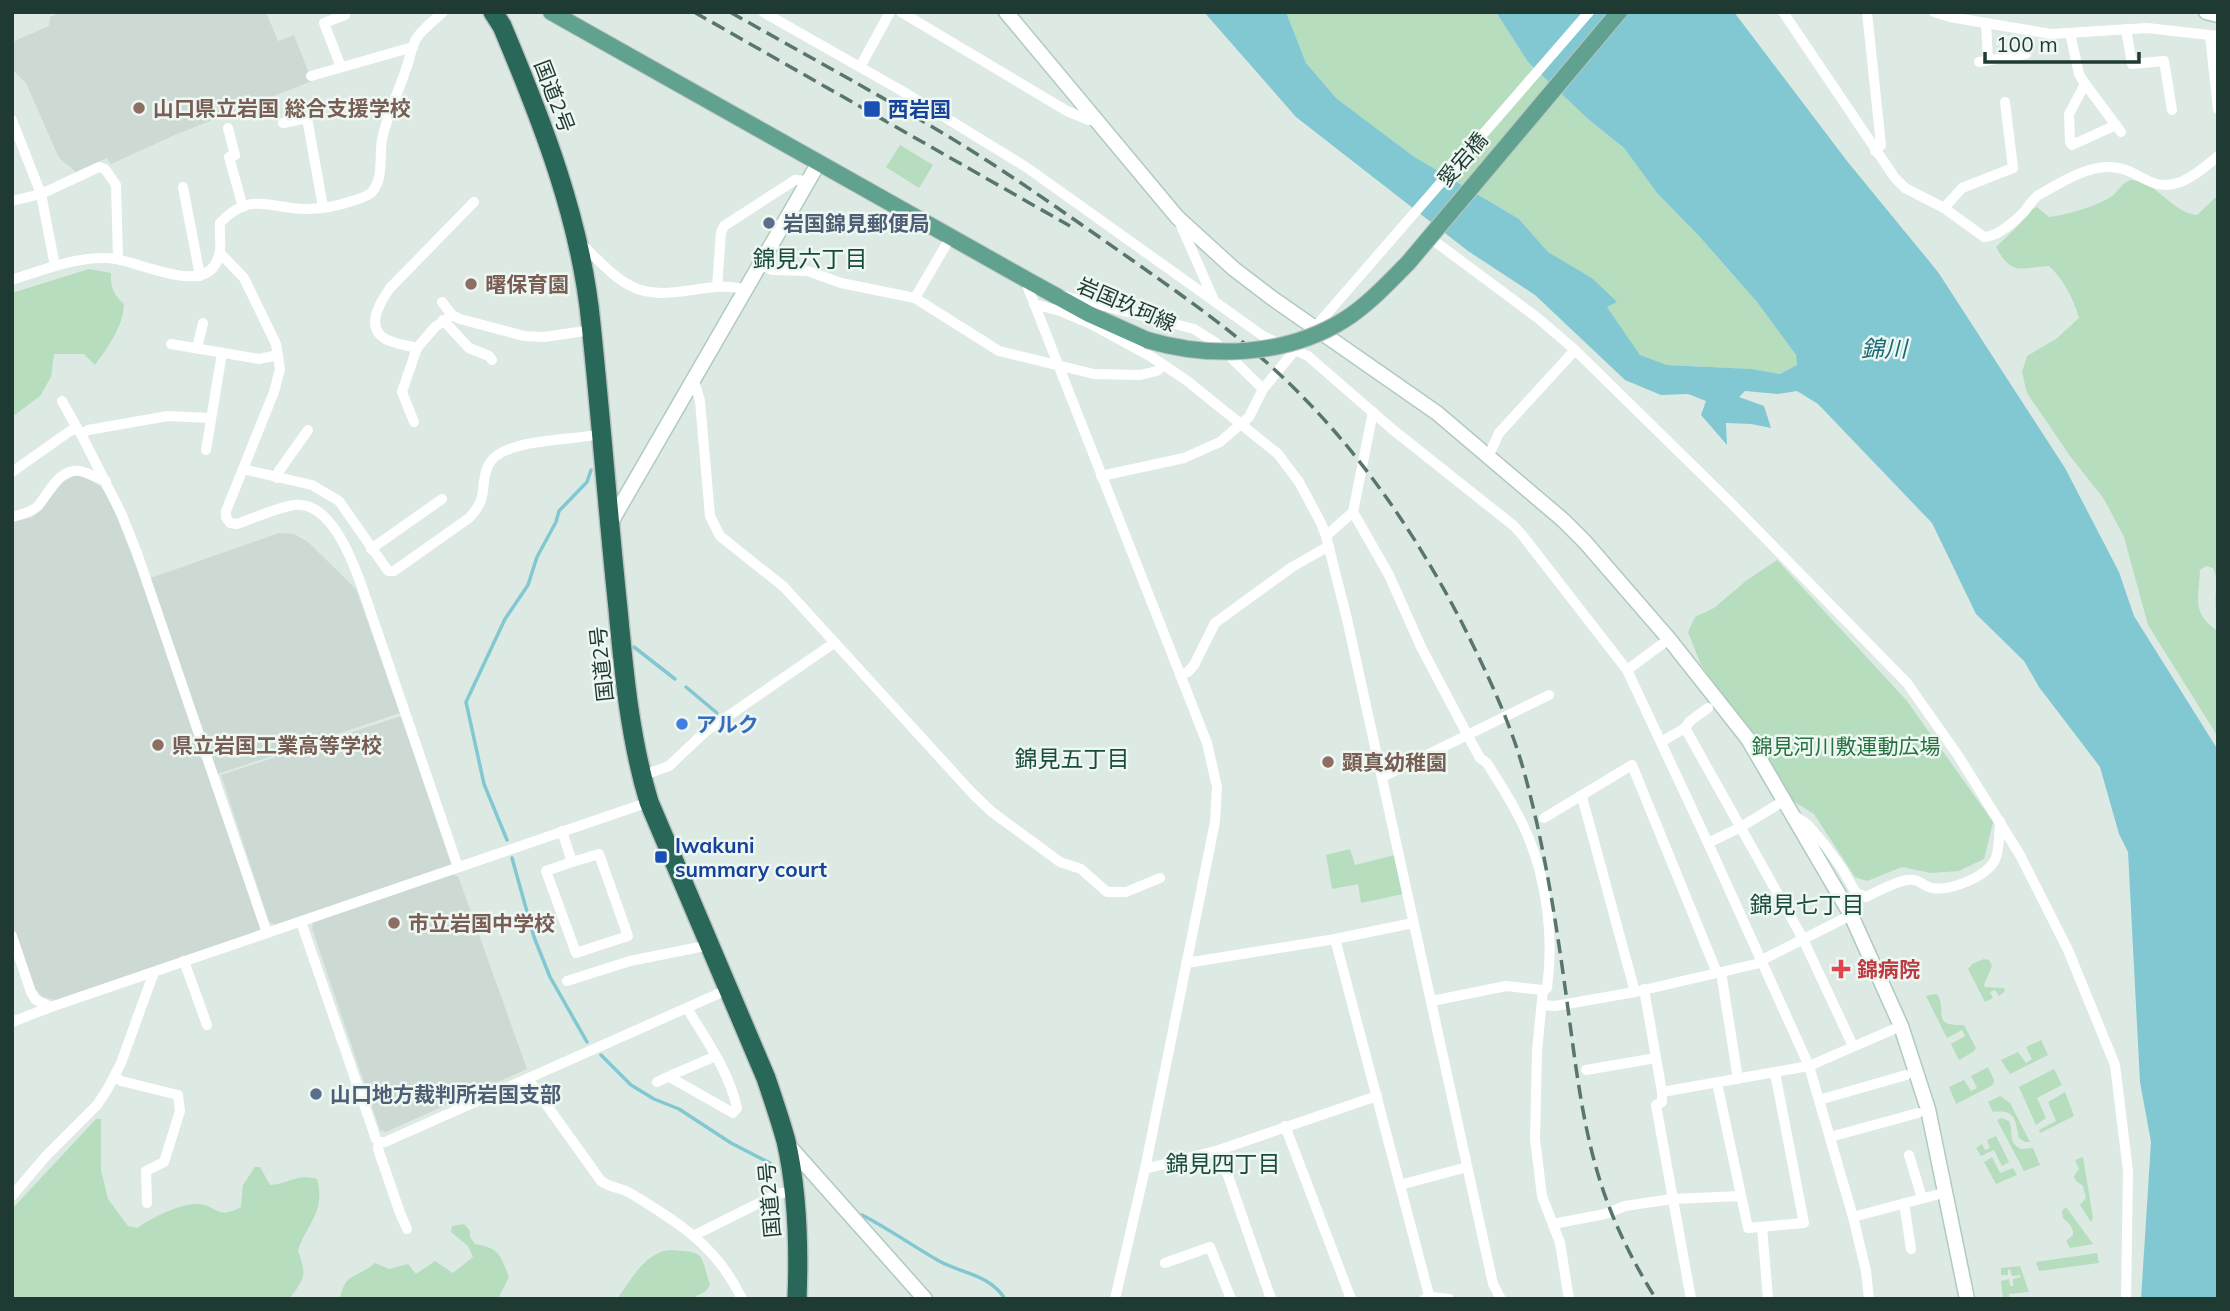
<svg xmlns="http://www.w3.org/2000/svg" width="2230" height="1311" font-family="Mulish,'Noto Sans JP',sans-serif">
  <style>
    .built { fill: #ccdad3 }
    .green { fill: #b5ddbe }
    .water { fill: #82c8d2 }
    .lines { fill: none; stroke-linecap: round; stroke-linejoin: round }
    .stream { stroke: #82c8d2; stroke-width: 3.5 }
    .secondary-casing { stroke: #b0cac0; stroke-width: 17 }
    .primary-casing { stroke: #bcc4c2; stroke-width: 18 }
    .highway-casing { stroke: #bcc4c2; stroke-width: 22 }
    .street { stroke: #fff; stroke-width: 10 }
    .secondary { stroke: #fff; stroke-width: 14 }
    .primary { stroke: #60a18f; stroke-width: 16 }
    .highway { stroke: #296758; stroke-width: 19 }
    .rail { stroke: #58766d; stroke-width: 3.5; stroke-dasharray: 14 7; stroke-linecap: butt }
    .primary-bridge-casing { stroke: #bcc4c2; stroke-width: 18; stroke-linecap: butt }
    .primary-bridge { stroke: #60a18f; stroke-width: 16 }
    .education-dot { fill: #8d6e63; stroke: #eef7f2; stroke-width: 2.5 }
    .transit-dot { fill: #1a4fb4; stroke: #eef7f2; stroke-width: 2.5 }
    .service-dot { fill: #5c6f8a; stroke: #eef7f2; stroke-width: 2.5 }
    .shop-dot { fill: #3f7fe0; stroke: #eef7f2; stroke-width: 2.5 }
    .health-dot { fill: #e0444e; stroke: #eef7f2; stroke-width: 2.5 }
    .labels { text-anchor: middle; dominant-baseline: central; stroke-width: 5; stroke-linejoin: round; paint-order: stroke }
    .street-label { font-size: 21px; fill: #1f3a32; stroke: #eef7f2 }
    .education-label { font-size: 21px; font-weight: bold; fill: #785e54; stroke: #eef7f2; text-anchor: start }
    .transit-label { font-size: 21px; font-weight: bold; fill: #164399; stroke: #eef7f2; text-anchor: start }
    .service-label { font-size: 21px; font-weight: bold; fill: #4e5e75; stroke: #eef7f2; text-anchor: start }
    .shop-label { font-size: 21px; font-weight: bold; fill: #366cbe; stroke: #eef7f2; text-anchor: start }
    .park-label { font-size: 21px; fill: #287242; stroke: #eef7f2 }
    .health-label { font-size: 21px; font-weight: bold; fill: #be3a42; stroke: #eef7f2; text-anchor: start }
    .neighbourhood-label { font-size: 23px; fill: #1a4c3e; stroke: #eef7f2 }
    .water-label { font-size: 23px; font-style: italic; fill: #176a77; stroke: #eef7f2 }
  </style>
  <rect width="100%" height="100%" fill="#ddeae4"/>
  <g class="built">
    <polygon points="61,12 266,12 278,41 294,35 312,81 177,134 111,164 107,158 76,172 59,158 26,83 12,69 12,42 49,26 50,17"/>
    <polygon points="74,476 84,476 101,487 110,500 142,581 279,533 294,534 308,542 356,589 400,713 209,777 261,930 56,1000 43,997 35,989 12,923 12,522 33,517 64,481"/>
    <polygon points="401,716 455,876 458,876 527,1069 386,1132 380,1130 312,928 313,924 309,914 275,925 269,922 221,775"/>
  </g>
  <g class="green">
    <polygon points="1286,12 1496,12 1528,62 1588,119 1624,148 1657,193 1699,236 1757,302 1796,355 1797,365 1780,374 1752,369 1667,365 1640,355 1606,306 1616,302 1592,278 1548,252 1519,219 1413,156 1336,98 1306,63"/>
    <polygon points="900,145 933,165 919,188 886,167"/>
    <path d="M2130 180C2156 180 2172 213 2197 215L2216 197 2218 186V616C2211 600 2221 584 2213 568L2206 566 2200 570C2199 598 2191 614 2218 631V737L2148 625 2124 537 2104 499 2070 456 2027 393 2022 372 2027 356 2056 339 2079 318C2074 300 2063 278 2049 266 2019 268 2012 276 1996 247L2019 225 2030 210 2037 207 2049 217C2066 215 2094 207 2109 198 2118 193 2120 184 2130 180Z"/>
    <path d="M89 269 111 273C110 287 114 295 124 304 123 327 108 347 95 365L84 354H54L51 377 40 396 12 417V293Z"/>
    <polygon points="1777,560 1907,701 1993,822 1984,859 1959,871 1931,873 1902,867 1867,881 1855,877 1814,814 1793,801 1750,732 1701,665 1688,632 1695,617 1714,608 1747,580"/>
    <polygon points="1350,849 1355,865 1395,855 1403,894 1361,903 1358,884 1332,889 1326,855"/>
    <polygon points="1984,959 1989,960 1992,966 1984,985 1985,987 2004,988 2005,991 1999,996 1995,990 1990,992 1993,998 1985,1002 1968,969 1972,964"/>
    <path d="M1934 994 1938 995C1947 1014 1931 1026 1964 1025L1976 1048 1973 1052 1959 1060 1951 1044 1965 1036 1962 1030 1947 1038 1926 996Z"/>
    <polygon points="2041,1040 2048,1055 2010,1074 2001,1060 2018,1052 2026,1063 2032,1059 2026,1047"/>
    <polygon points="1988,1067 1994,1080 1993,1085 1956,1104 1949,1087 1964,1080 1971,1091 1977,1088 1971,1076"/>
    <polygon points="2054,1069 2062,1085 2037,1098 2046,1118 2036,1125 2019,1087"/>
    <polygon points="2065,1092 2074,1116 2040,1133 2039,1130 2056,1121 2048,1102"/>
    <path d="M2000 1096 2010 1103 2030 1142H2025L2019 1138C2015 1120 2016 1109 1993 1112L1988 1102Z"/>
    <path d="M2001 1118 2009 1121C2014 1132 2007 1142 2021 1149L2033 1148 2040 1165 2024 1171 1997 1120Z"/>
    <path d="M96 1119H101V1170L108 1199 128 1226 138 1228C150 1218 184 1202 199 1204 218 1206 216 1220 241 1207L243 1185 255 1167H260L270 1185C289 1184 297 1173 317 1179 326 1213 307 1222 298 1251 307 1275 305 1279 289 1299H12V1209Z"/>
    <polygon points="1996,1136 2009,1162 2002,1166 1994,1150 1981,1156 1976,1148 1982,1144 1985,1150 1990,1148 1987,1140"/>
    <polygon points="1992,1157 2000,1173 2013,1168 2017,1175 1996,1184 1984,1162"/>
    <polygon points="2083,1157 2093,1218 2091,1222 2080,1205 2086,1198 2083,1186 2076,1181 2074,1176 2079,1169 2075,1160"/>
    <path d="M2066 1207 2093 1244 2070 1248 2066 1241 2073 1235C2073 1225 2069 1224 2063 1218L2062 1211Z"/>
    <path d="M464 1224 470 1231V1237L475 1244C500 1248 500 1255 509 1277L498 1299H340C345 1271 357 1279 375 1263L389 1269 408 1264 416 1274 435 1261 453 1273 473 1257 468 1246 451 1232 452 1226Z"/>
    <path d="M670 1250C706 1252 700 1253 710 1285L706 1291 691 1299H617C631 1280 645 1252 670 1250Z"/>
    <polygon points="2097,1253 2099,1263 2039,1271 2036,1262"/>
    <polygon points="2020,1266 2029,1292 2009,1294 2009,1299 2003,1299 2001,1281 2009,1279 2010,1286 2013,1286 2013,1279 2021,1277 2020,1275 2012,1276 2010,1269 2008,1270 2008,1275 2001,1275 2001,1268"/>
  </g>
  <polygon class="water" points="1204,12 1286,12 1306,63 1336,98 1413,156 1519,219 1548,252 1592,278 1617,302 1607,307 1640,355 1667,365 1752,369 1780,374 1797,365 1796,355 1757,302 1699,236 1657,193 1624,148 1588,119 1528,62 1496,12 1734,12 1847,161 1938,272 2065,468 2119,572 2134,616 2218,750 2218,1299 2141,1299 2151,1142 2140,1082 2128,852 2119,834 2100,767 2039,687 2024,661 1976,614 1932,523 1818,404 1797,391 1778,394 1745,391 1739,397 1764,406 1771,428 1751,424 1726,423 1727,445 1701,415 1706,401 1688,394 1661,395 1625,380 1535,295 1468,251 1296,117"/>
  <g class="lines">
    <g class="stream">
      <polyline points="634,647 675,679"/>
      <polyline points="686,687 717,713"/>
      <polyline points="507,840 484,784 466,702 505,619 528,585 537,557 556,522 559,511 587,482 591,470"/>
      <polyline points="512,858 534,937 550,977 587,1042"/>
      <polyline points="601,1055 631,1085 654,1099 679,1109 731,1143 770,1163"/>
      <path d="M862 1215C889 1229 913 1246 939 1261 963 1274 989 1274 1005 1299"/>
    </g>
    <defs>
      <g id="secondary">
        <polyline points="1006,12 1177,217 1234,269 1272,298 1437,413 1563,520 1585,542 1669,639 1748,739 1851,915 1901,1026 1928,1109 1967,1299"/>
        <polyline points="2206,12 2218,15"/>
        <polyline points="610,524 818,164"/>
        <polyline points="789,1146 925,1299"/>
      </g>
      <polyline id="primary" points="551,12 1029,281 1089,314 1147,340"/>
      <path id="highway" d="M493 12 502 26C542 121 581 220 591 324 601 419 608 514 618 609 624 674 630 739 649 802L766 1078C773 1099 780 1119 786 1141 797 1189 799 1249 797 1299"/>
    </defs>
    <use href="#secondary" class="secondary-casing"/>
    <use href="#primary" class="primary-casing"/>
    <use href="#highway" class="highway-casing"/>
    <g class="street">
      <polyline points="763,12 902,91 1026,167 1263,336 1308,356 1392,429 1514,526 1523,536 1627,670 1708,843 1809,1066 1853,1217 1866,1271 1869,1299"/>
      <polyline points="901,12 1067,111 1089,120 1095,120"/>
      <path d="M1783 12 1895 178 1905 188 1944 208 1984 237C1997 237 2015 221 2024 212 2030 205 2033 197 2042 193 2060 183 2086 167 2107 167 2128 167 2134 175 2151 182 2177 193 2200 171 2218 156"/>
      <polyline points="1867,12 1881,145 1875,151"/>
      <polyline points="1934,12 1950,17 2051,34 2147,28 2218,36"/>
      <polyline points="1986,23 1988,60"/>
      <polyline points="2126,29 2132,64 2164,61 2172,110"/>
      <polyline points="2070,33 2079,74 2083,81 2121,132"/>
      <polyline points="2210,36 2218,109"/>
      <polyline points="1979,62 2026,54"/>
      <polyline points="341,67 324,23 345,15"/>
      <polyline points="860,67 890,12"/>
      <polyline points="311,76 413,47"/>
      <polyline points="2085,84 2069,114 2070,142 2072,145 2116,125"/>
      <polyline points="12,120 41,194 55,266"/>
      <polyline points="283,123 307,118 323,207"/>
      <polyline points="228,128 235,155 229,157 243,207"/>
      <polyline points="183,187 200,276"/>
      <polyline points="12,201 41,194 99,167 105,169 116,185 118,259"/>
      <polyline points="1944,208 1962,188 2013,168 2005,102"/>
      <polyline points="1179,221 1213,298"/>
      <path d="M579 242C595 256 613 278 633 287 668 304 711 278 747 290"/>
      <polyline points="1437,243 1539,319 1575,350 1730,502 1907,683 1959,757 2020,855 2068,950 2115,1065 2128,1171 2126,1299"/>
      <path d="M220 253 244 278 276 344 280 369 274 392 226 511V517L230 523 237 524C255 518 275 508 294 505 330 500 352 559 362 587L458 867"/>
      <polyline points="761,265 772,270 808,271 841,283 915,298 999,351 1094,374 1140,375 1157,371 1163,365"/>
      <path d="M12 280C42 270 75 257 107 258 136 258 208 301 219 255 222 245 219 234 220 223 250 190 271 209 305 209 320 209 338 206 352 201 358 199 367 197 372 192 384 178 379 156 382 140 387 115 398 93 406 69 410 59 411 48 416 39 422 29 435 20 443 12"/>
      <polyline points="1029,281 1028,288 1207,743 1217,787 1215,822 1145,1169 1115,1299"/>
      <polyline points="717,287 721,232 724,226 795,180 808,181"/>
      <polyline points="1061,295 1194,329 1216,343 1263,389"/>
      <polyline points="915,298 950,238"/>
      <polyline points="442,302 452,315 460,319 524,336 544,337 592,330"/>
      <polyline points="1034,304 1060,311 1093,325 1150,356 1186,380 1278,454 1299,482 1321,523 1326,536 1347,619 1493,1284 1501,1299"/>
      <polyline points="443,320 469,348 489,356 492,360"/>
      <polyline points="1311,332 1589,12"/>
      <polyline points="171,344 259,359 278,355"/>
      <polyline points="197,348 203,323"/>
      <path d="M417 348C407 345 392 344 384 338 365 326 381 301 390 288L474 202"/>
      <polyline points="694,381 700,401 710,516 720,536 784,587 973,794 992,812 1060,862 1081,869 1107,892 1126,892 1160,878"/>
      <polyline points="62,401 77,428"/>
      <polyline points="414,422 402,392 417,348 435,327 452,315"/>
      <polyline points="81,434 88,430 168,416 211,418"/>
      <polyline points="206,450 222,353"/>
      <polyline points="1489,455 1499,433 1575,350"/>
      <path d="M243 469 312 485 339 501 388 571H394L469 518C491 495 478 485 489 464 503 438 573 441 600 434"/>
      <polyline points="12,472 70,431 77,428 81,434 122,515 137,553 267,933"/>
      <polyline points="1101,476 1184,458 1220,442 1249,417 1263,389 1300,344"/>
      <polyline points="277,478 279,471 308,430"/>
      <path d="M1353 512 1389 575 1421 647 1468 736 1480 758 1487 763C1501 786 1517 809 1527 834 1547 880 1554 938 1547 988L1543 990 1537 1051 1535 1139 1542 1196 1560 1243 1569 1299"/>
      <path d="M12 517C20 515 32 512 38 506 49 493 59 468 80 471 88 473 98 478 106 481"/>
      <polyline points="1326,536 1353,512 1373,412"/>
      <polyline points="371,549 442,499"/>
      <polyline points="1627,670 1669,639"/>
      <polyline points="1180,675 1188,672 1194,665 1215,623 1292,567 1329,546"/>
      <polyline points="1685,728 1690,721 1708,708"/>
      <polyline points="1661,742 1685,728 1802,937 1853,1046"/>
      <polyline points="641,776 669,766 705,732 834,643"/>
      <polyline points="1382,777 1549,695"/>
      <polyline points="1582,797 1635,992"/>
      <path d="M1794 815 1808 825 1824 844 1841 867 1856 893 1866 897C1879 891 1894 882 1907 880 1921 878 1921 886 1932 888 1951 891 1986 877 1995 860 2000 849 1999 833 2000 821"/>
      <polyline points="1544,818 1632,765 1717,973"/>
      <polyline points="562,831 572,862 599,854 628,936 576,953 546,871 572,862"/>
      <polyline points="1708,843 1741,827 1785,800"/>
      <polyline points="301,922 376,1139 379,1142 378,1149 400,1213 407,1229"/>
      <polyline points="12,936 31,992 36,1000 51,1007"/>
      <polyline points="1335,939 1430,1299"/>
      <polyline points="184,961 207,1025"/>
      <polyline points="1760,961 1851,915"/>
      <polyline points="1186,963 1335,939 1413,923"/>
      <polyline points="1721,972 1738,1079"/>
      <polyline points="567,981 630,961 710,945"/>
      <polyline points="1644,989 1662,1092 1662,1102 1656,1105 1691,1299"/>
      <polyline points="1432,1001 1506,986 1543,990"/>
      <polyline points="1542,1005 1555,1006 1635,992 1760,963"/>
      <path d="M687 1008C706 1040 729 1071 737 1108L733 1113 673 1079 674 1074 716 1056"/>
      <polyline points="12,1022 51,1007 649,802"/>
      <polyline points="1586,1070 1656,1058"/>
      <polyline points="115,1076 121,1081 178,1095 180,1111 164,1162 146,1171 147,1203"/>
      <path d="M528 1079 601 1181C610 1188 620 1187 630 1193 678 1222 717 1246 742 1299"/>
      <polyline points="657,1082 674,1074"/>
      <polyline points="1717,1083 1748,1228 1804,1223 1775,1073"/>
      <polyline points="1662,1092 1809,1066 1901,1026"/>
      <polyline points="1819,1100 1906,1075"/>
      <polyline points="1285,1126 1351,1299"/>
      <polyline points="1830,1137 1918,1113"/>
      <polyline points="379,1142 385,1142 729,989"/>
      <polyline points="1219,1150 1271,1299"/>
      <polyline points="1909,1155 1922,1198"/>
      <polyline points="1145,1169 1219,1150 1377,1096"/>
      <polyline points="1400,1185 1467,1167"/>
      <polyline points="12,1196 46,1156 97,1105 107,1090 121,1063 154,972"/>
      <polyline points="1904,1203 1911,1249"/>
      <polyline points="1853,1217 1947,1192"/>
      <polyline points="1553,1224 1605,1214 1625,1206 1672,1199 1741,1196"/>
      <polyline points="1762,1227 1768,1299"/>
      <polyline points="695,1235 771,1197 781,1193 794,1192"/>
      <polyline points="1165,1263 1210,1247 1231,1299"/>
      <polyline points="1425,1299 1431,1297 1449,1299"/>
    </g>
    <use href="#secondary" class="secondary"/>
    <use href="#primary" class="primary"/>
    <use href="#highway" class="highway"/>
    <g class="rail">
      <polyline points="694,12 1070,226"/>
      <path d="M730 12C811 58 893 102 972 151 1026 185 1079 223 1132 260 1190 301 1246 340 1297 391 1365 459 1418 538 1462 623 1487 673 1512 725 1526 779 1545 850 1556 922 1566 994 1576 1066 1583 1141 1610 1209 1622 1240 1638 1270 1656 1299"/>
    </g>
    <defs>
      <path id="primary-bridge" d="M1147 340C1211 359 1286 356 1344 320 1368 305 1388 283 1408 263L1619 12"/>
    </defs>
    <use href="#primary-bridge" class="primary-bridge-casing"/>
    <use href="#primary-bridge" class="primary-bridge"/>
  </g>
  <g class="education-dot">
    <circle cx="139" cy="108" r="7"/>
    <circle cx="471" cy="284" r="7"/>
    <circle cx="158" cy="745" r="7"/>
    <circle cx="1328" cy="762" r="7"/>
    <circle cx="394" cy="923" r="7"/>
  </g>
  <g class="transit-dot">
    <rect x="863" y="100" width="18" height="18" rx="3.5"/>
    <rect x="654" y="850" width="14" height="14" rx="3.5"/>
  </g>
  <g class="service-dot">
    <circle cx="769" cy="223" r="7"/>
    <circle cx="316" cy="1094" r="7"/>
  </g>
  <circle class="shop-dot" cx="682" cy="724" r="7"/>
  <path class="health-dot" d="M1837.5 958.5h7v7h7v7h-7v7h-7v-7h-7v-7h7z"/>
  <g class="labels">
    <g class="street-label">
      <text transform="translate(555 96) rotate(69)">国道2号</text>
      <text transform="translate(1462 159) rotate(-49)">愛宕橋</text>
      <text transform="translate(1127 304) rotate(23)">岩国玖珂線</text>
      <text transform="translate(601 664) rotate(-96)">国道2号</text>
      <text transform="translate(769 1200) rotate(-95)">国道2号</text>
    </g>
    <g class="education-label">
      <text x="153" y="108">山口県立岩国 総合支援学校</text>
      <text x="485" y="284">曙保育園</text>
      <text x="172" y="745">県立岩国工業高等学校</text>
      <text x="1342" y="762">顕真幼稚園</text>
      <text x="408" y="923">市立岩国中学校</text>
    </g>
    <g class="transit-label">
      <text x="888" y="109">西岩国</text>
      <text x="675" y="845">Iwakuni<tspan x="675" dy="24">summary court</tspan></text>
    </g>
    <g class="service-label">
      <text x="783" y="223">岩国錦見郵便局</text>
      <text x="330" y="1094">山口地方裁判所岩国支部</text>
    </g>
    <g class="shop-label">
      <text x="696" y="724">アルク</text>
    </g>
    <g class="park-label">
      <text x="1846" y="746">錦見河川敷運動広場</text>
    </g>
    <g class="health-label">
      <text x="1857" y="969">錦病院</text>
    </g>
    <g class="neighbourhood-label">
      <text x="810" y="258">錦見六丁目</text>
      <text x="1072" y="758">錦見五丁目</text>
      <text x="1807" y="904">錦見七丁目</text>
      <text x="1223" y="1163">錦見四丁目</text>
    </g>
    <g class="water-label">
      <text x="1884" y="348">錦川</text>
    </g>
  </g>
  <rect width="2230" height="1311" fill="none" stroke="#1f3a32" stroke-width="28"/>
  <path d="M1985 52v10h154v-10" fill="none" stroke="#1f3a32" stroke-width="3.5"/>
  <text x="1996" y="52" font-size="21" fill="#1f3a32" stroke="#eef7f2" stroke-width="5" paint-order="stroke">100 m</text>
</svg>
